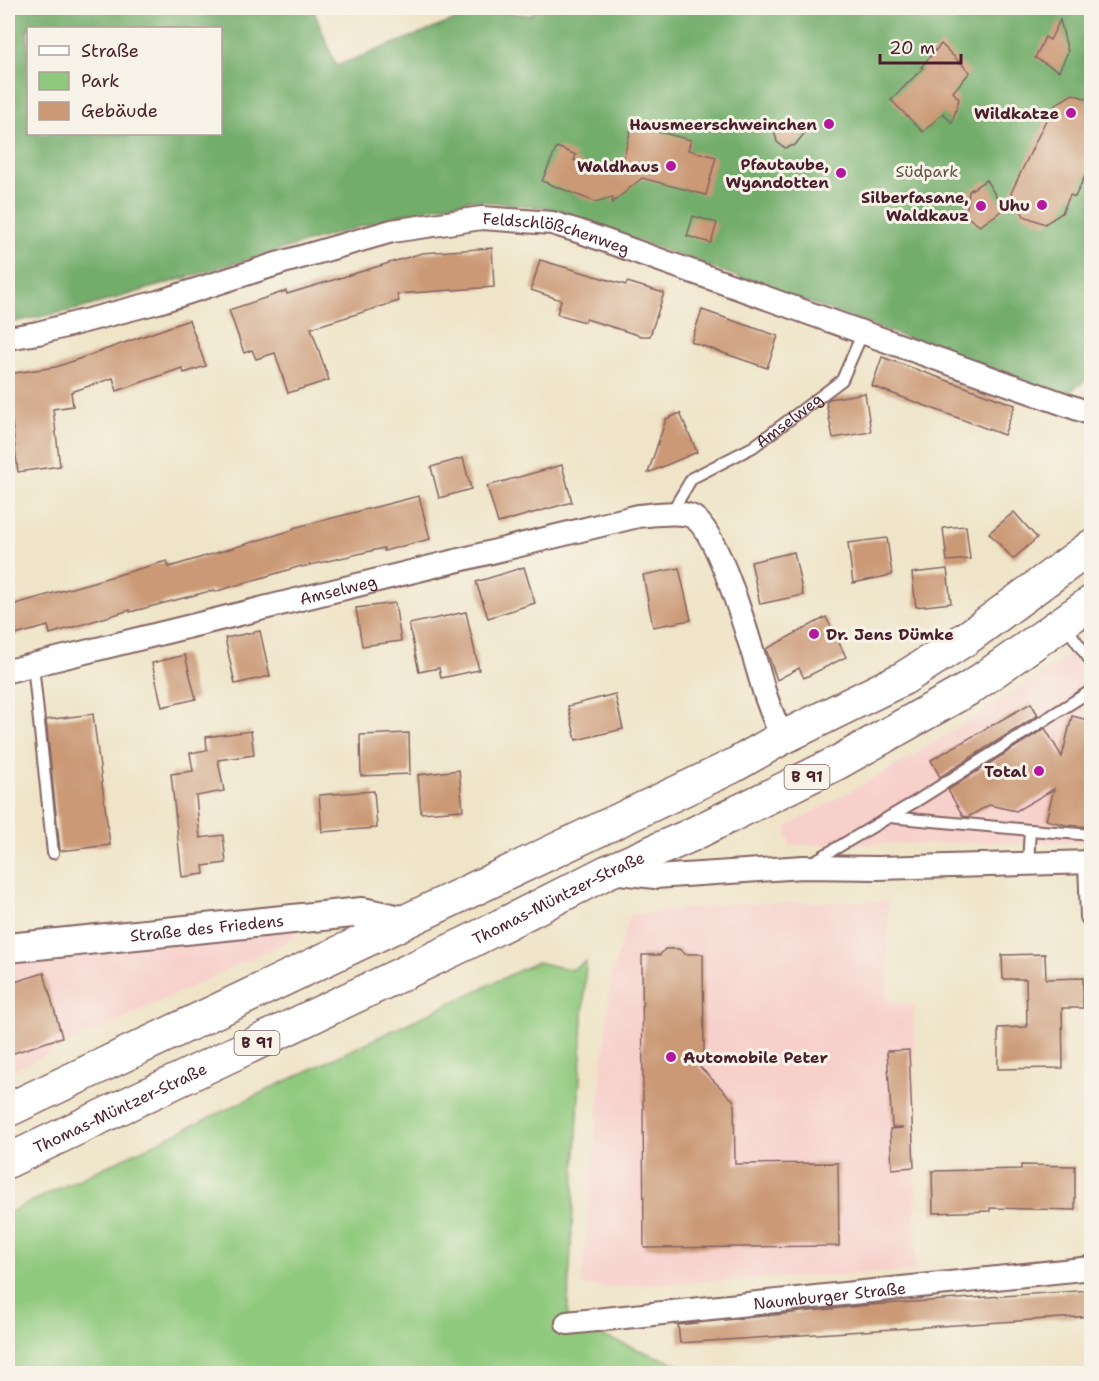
<svg xmlns="http://www.w3.org/2000/svg" width="1099" height="1381" font-family="'Shantell Sans',sans-serif">
  <style>
    .built { fill: #f7d0cc }
    .green { fill: #8fc97d; stroke: #6c7454; stroke-width: 1.5 }
    .forest { fill: #73ad6c; stroke: #5e664c; stroke-width: 1.5; fill-rule: evenodd }
    .building { fill: #cb9976 }
    .lines { fill: none; stroke-linecap: round; stroke-linejoin: round }
    .service-casing { stroke: #846462; stroke-width: 14 }
    .minor-casing { stroke: #846462; stroke-width: 26 }
    .tertiary-casing { stroke: #846462; stroke-width: 32 }
    .primary-casing { stroke: #846462; stroke-width: 36 }
    .service { stroke: #fff; stroke-width: 10 }
    .minor { stroke: #fff; stroke-width: 22 }
    .tertiary { stroke: #fff; stroke-width: 28 }
    .primary { stroke: #fff; stroke-width: 33 }
    .poi-dot { fill: #b5179e; stroke: #f7f3e8; stroke-width: 2 }
    .labels { text-anchor: middle; dominant-baseline: central; stroke-width: 6; stroke-linejoin: round; paint-order: stroke }
    .shield { fill: #f7f3e8; stroke: #7e5f64; stroke-width: 1.5 }
    .shield-label { font-size: 15px; font-weight: bold; fill: #4a1f2b }
    .poi-label { font-size: 16px; font-weight: bold; fill: #4a1f2b; stroke: #f7f3e8; text-anchor: end }
    .park-label { font-size: 16px; fill: #5f5244; stroke: #f7f3e8 }
    .street-label { font-size: 16px; fill: #4a1f2b; stroke: #f7f3e8 }
  </style>
  <rect width="100%" height="100%" fill="#f7f3e8"/>
  <filter id="ink" filterUnits="userSpaceOnUse"><feTurbulence type="fractalNoise" baseFrequency=".0167" numOctaves="2"/><feDisplacementMap in="SourceGraphic" scale="12" xChannelSelector="R" yChannelSelector="G"/><feConvolveMatrix kernelMatrix="1 2 1 2 8 2 1 2 1" color-interpolation-filters="sRGB"/></filter>
  <filter id="wash" filterUnits="userSpaceOnUse"><feTurbulence type="fractalNoise" baseFrequency=".008" numOctaves="4" result="noise"/><feDisplacementMap in="SourceGraphic" scale="24" xChannelSelector="R" yChannelSelector="G"/><feGaussianBlur stdDeviation="1.35" result="paint"/><feColorMatrix in="noise" values="0 0 0 0 0 0 0 0 0 0 0 0 0 0 0 0 0 1.4 0 .05"/><feComposite in="paint" operator="in"/></filter>
  <g filter="url(#wash)">
    <rect width="100%" height="100%" fill="#efe4c8"/>
    <g class="built">
      <polygon points="1091,640 1091,842 790,845 786,827 912,757"/>
      <polygon points="888,901 888,1003 914,1005 916,1271 603,1287 581,1285 611,977 630,915 721,904"/>
      <polygon points="296,928 294,938 8,1073 8,961"/>
    </g>
    <polygon class="green" points="586,961 567,1323 701,1373 8,1374 8,1213 537,962 571,970"/>
    <path class="forest" d="M14 8H313L336 66 481 10 532 15 534 8H1091V376L1065 395 547 208 470 200 403 214 79 309 8 323V19ZM28 28H220V134H28Z"/>
    <g id="blocks">
      <g class="building">
        <polygon points="1060,20 1068,52 1059,71 1035,58 1045,37 1050,40"/>
        <polygon points="941,44 970,72 953,92 959,99 952,123 943,113 923,132 891,100 923,68 921,67"/>
        <polygon points="1073,94 1092,101 1092,161 1075,197 1070,195 1062,213 1045,224 1024,216 1011,193 1045,122 1056,104"/>
        <polygon points="786,122 807,130 795,145 785,148 777,142 775,134 778,126"/>
        <polygon points="632,125 691,140 688,150 716,157 706,195 642,178 612,203 613,197 595,202 542,181 557,147 576,155 574,160 595,169 620,172"/>
        <polygon points="986,180 1004,209 980,226 966,216 969,191"/>
        <polygon points="693,216 717,223 711,243 687,236"/>
        <polygon points="492,248 494,287 397,294 399,301 311,328 329,380 288,393 275,353 256,359 252,350 244,353 229,310 286,291 287,294 422,253"/>
        <polygon points="540,260 626,285 627,282 664,293 650,336 641,336 586,319 585,322 557,314 561,300 531,290"/>
        <polygon points="702,310 778,336 767,368 691,342"/>
        <polygon points="189,320 206,366 184,373 182,368 117,391 113,378 71,392 73,406 53,409 60,466 18,472 11,415 8,416 8,374 56,367"/>
        <polygon points="882,357 1015,405 1004,435 872,386"/>
        <polygon points="865,393 871,432 833,438 826,402 829,399"/>
        <polygon points="680,413 697,452 648,473 666,419"/>
        <polygon points="463,458 471,489 439,498 431,467"/>
        <polygon points="562,465 572,502 498,523 487,486"/>
        <polygon points="419,496 430,539 384,551 384,548 302,567 301,566 214,592 214,590 130,612 130,610 50,634 48,626 8,637 8,606 167,561 169,567 293,530 293,528"/>
        <polygon points="1014,512 1037,538 1013,559 989,533"/>
        <polygon points="966,526 970,559 947,561 943,528"/>
        <polygon points="887,538 892,575 853,583 848,543"/>
        <polygon points="794,552 803,595 760,604 751,562"/>
        <polygon points="524,567 535,603 488,618 476,582"/>
        <polygon points="679,568 691,620 653,627 643,575"/>
        <polygon points="947,569 951,603 916,607 912,573"/>
        <polygon points="395,603 401,641 362,646 356,608"/>
        <polygon points="466,612 479,670 441,678 439,668 419,672 409,624"/>
        <polygon points="826,617 846,657 804,678 799,668 777,680 766,649"/>
        <polygon points="260,631 270,676 235,684 225,638"/>
        <polygon points="185,655 196,699 162,707 152,663"/>
        <polygon points="615,694 623,729 576,740 568,706"/>
        <polygon points="1031,703 1038,715 940,777 931,760"/>
        <polygon points="93,714 110,845 60,851 46,720"/>
        <polygon points="1072,716 1092,721 1092,827 1066,825 1046,820 1054,789 1016,811 989,805 968,817 963,816 948,790 1045,728 1062,757"/>
        <polygon points="251,731 254,755 218,760 224,791 196,796 200,838 223,835 226,863 203,866 204,874 182,877 171,774 193,771 190,753 207,750 206,737"/>
        <polygon points="409,733 410,774 361,776 360,735"/>
        <polygon points="459,770 463,810 421,813 418,775"/>
        <polygon points="374,791 377,828 322,832 319,795"/>
        <polygon points="665,949 679,949 685,954 703,954 704,1052 695,1062 734,1101 735,1164 838,1163 839,1246 644,1248 642,955 660,955"/>
        <polygon points="1045,954 1046,979 1083,978 1083,1008 1062,1008 1063,1068 998,1069 998,1028 1027,1027 1026,979 1003,979 1002,955"/>
        <polygon points="44,973 62,1037 8,1055 8,984"/>
        <polygon points="909,1050 914,1167 892,1169 890,1129 903,1128 892,1127 887,1051"/>
        <polygon points="1021,1165 1075,1166 1075,1210 990,1208 990,1211 933,1213 932,1171 1021,1169"/>
        <polygon points="1092,1290 1092,1316 680,1343 678,1325 869,1305"/>
      </g>
    </g>
  </g>
  <g filter="url(#ink)">
    <use href="#blocks" fill-opacity="0" stroke="#846462" stroke-width="1.5"/>
    <g class="lines">
      <defs>
        <g id="service">
          <path id="s1" d="M671 513 692 478 753 447 842 380 863 332"/>
          <polyline points="1064,624 1092,663"/>
          <polyline points="33,665 53,853"/>
          <polyline points="889,817 1030,830 1028,863"/>
          <polyline points="1030,830 1092,835"/>
          <polyline points="811,863 918,800 1092,690"/>
        </g>
        <g id="minor">
          <path id="s2" d="M8 338 38 333 158 302 280 263 392 231 482 218 552 223 581 232 1092 414"/>
          <path id="s3" d="M8 671 638 516C652 515 680 510 693 517 721 534 754 657 764 691 769 707 776 723 782 738"/>
          <polyline points="1090,862 1092,916"/>
          <polyline points="611,872 655,877 803,867 878,868 1092,862"/>
          <path id="s4" d="M567 1323 1092 1268"/>
        </g>
        <g id="tertiary">
          <path id="s5" d="M8 948 362 912 406 921"/>
        </g>
        <g id="primary">
          <polyline points="8,1110 733,766 782,738 904,678 967,638 1092,546"/>
          <path id="s6" d="M8 1161 469 942 607 872 689 836 837 763 970 688 1092 602"/>
        </g>
      </defs>
      <use href="#service" class="service-casing"/>
      <use href="#minor" class="minor-casing"/>
      <use href="#tertiary" class="tertiary-casing"/>
      <use href="#primary" class="primary-casing"/>
      <use href="#service" class="service"/>
      <use href="#minor" class="minor"/>
      <use href="#tertiary" class="tertiary"/>
      <use href="#primary" class="primary"/>
    </g>
  </g>
  <g class="poi-dot">
    <circle cx="1071" cy="113" r="6"/>
    <circle cx="829" cy="124" r="6"/>
    <circle cx="671" cy="166" r="6"/>
    <circle cx="841" cy="173" r="6"/>
    <circle cx="1042" cy="205" r="6"/>
    <circle cx="981" cy="206" r="6"/>
    <circle cx="814" cy="634" r="6"/>
    <circle cx="1039" cy="771" r="6"/>
    <circle cx="671" cy="1057" r="6"/>
  </g>
  <g class="labels">
    <g class="shield">
      <rect x="784.5" y="765" width="45" height="24" rx="4.5"/>
      <rect x="234.5" y="1031" width="45" height="24" rx="4.5"/>
    </g>
    <g class="shield-label">
      <text x="807" y="777">B 91</text>
      <text x="257" y="1043">B 91</text>
    </g>
    <g class="poi-label">
      <text x="1059" y="113">Wildkatze</text>
      <text x="817" y="124">Hausmeerschweinchen</text>
      <text x="829" y="164">Pfautaube,<tspan x="829" dy="18">Wyandotten</tspan></text>
      <text x="659" y="166">Waldhaus</text>
      <text x="969" y="197">Silberfasane,<tspan x="969" dy="18">Waldkauz</tspan></text>
      <text x="1030" y="205">Uhu</text>
      <text x="826" y="634" text-anchor="start">Dr. Jens Dümke</text>
      <text x="1027" y="771">Total</text>
      <text x="683" y="1057" text-anchor="start">Automobile Peter</text>
    </g>
    <g class="park-label">
      <text x="927" y="171">Südpark</text>
    </g>
    <g class="street-label">
      <text stroke="none"><textPath href="#s2" startOffset="566">Feldschlößchenweg</textPath></text>
      <text stroke="none"><textPath href="#s1" startOffset="154">Amselweg</textPath></text>
      <text stroke="none"><textPath href="#s3" startOffset="340">Amselweg</textPath></text>
      <text stroke="none"><textPath href="#s6" startOffset="610">Thomas-Müntzer-Straße</textPath></text>
      <text stroke="none"><textPath href="#s5" startOffset="200">Straße des Friedens</textPath></text>
      <text stroke="none"><textPath href="#s6" startOffset="124">Thomas-Müntzer-Straße</textPath></text>
      <text stroke="none"><textPath href="#s4" startOffset="264">Naumburger Straße</textPath></text>
    </g>
  </g>
  <rect width="1099" height="1381" fill="none" stroke="#f7f3e8" stroke-width="30"/>
  <rect x="27" y="27" width="195" height="108" fill="#f7f3e8" stroke="#b29e9c" stroke-width="1.5"/>
  <rect x="39" y="46" width="30" height="9" fill="#ffffff" stroke="#b29e9c" stroke-width="1.5"/>
  <text x="81" y="57" font-size="18" fill="#4a1f2b">Straße</text>
  <rect x="39" y="72" width="30" height="18" fill="#8fc97d" stroke="#b29e9c" stroke-width="1.5"/>
  <text x="81" y="87" font-size="18" fill="#4a1f2b">Park</text>
  <rect x="39" y="102" width="30" height="18" fill="#cb9976" stroke="#b29e9c" stroke-width="1.5"/>
  <text x="81" y="117" font-size="18" fill="#4a1f2b">Gebäude</text>
  <path d="M880 54v9h81v-9" fill="none" stroke="#4a1f2b" stroke-width="3"/>
  <text x="889" y="54" font-size="18" fill="#4a1f2b" stroke="#f7f3e8" stroke-width="4.5" paint-order="stroke">20 m</text>
</svg>
